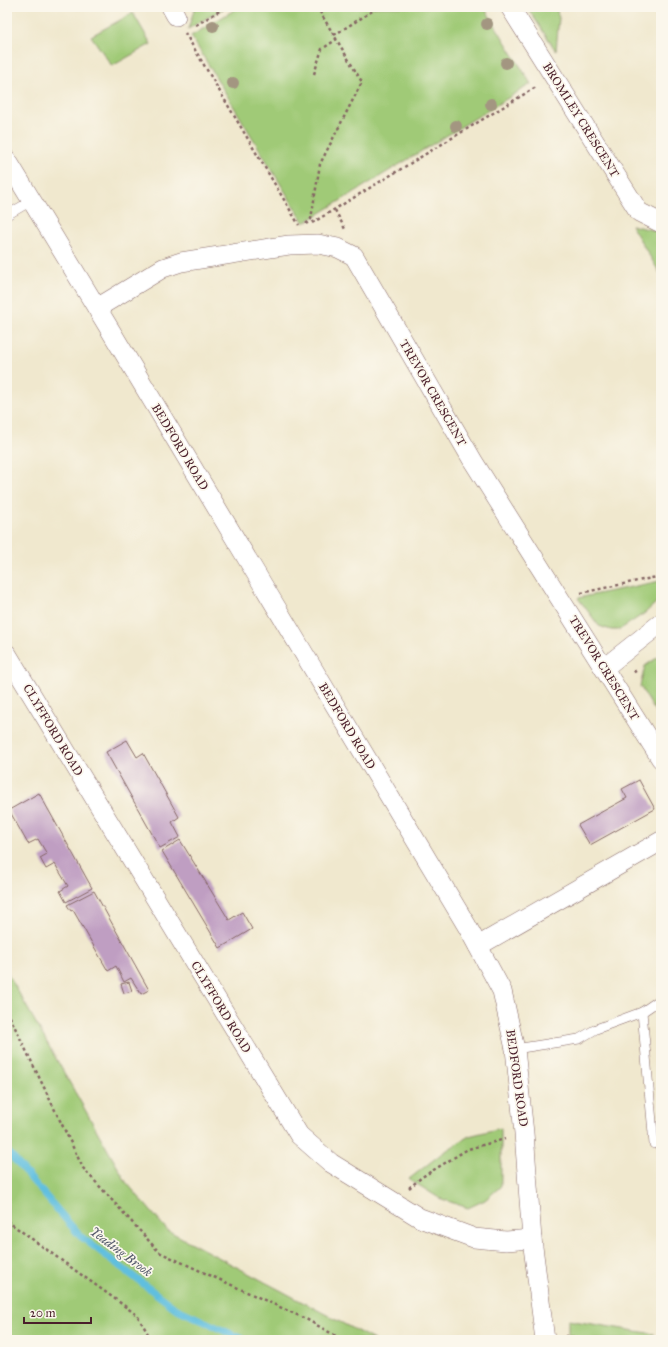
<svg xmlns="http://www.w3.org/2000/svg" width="668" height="1347" font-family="'IM FELL Great Primer',serif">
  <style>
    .green { fill: #a0ca77; stroke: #757451 }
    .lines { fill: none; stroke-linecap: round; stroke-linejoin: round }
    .stream { stroke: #61bfdf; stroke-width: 7 }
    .building { fill: #bf9ec2 }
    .service-casing { stroke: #846564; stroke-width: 10 }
    .minor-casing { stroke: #846564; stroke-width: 20 }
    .path { stroke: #846564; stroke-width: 2.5; stroke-dasharray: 3 3; stroke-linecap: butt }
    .service { stroke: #fff; stroke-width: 9 }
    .minor { stroke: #fff; stroke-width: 19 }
    .tree { fill: #a39681 }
    .labels { text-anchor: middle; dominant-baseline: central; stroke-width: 3.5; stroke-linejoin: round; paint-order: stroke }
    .street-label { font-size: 12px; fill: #4a1f2b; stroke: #fbf7ec }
    .water-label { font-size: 13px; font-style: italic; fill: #52576a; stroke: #fbf7ec }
  </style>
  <rect width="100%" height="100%" fill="#fbf7ec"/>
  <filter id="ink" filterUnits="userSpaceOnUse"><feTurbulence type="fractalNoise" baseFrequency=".025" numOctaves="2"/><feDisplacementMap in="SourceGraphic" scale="8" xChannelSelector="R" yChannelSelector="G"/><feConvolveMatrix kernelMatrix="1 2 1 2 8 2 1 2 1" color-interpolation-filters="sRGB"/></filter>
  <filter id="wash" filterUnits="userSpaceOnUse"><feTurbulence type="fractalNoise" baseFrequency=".012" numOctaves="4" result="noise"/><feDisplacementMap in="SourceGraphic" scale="16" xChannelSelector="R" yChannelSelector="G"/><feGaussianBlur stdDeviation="0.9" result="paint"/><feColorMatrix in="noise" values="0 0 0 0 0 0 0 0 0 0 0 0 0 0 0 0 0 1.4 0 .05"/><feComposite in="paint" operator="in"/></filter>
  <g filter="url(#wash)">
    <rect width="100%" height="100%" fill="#f0e8ce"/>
    <g class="green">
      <polygon points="195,7 226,7 188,29"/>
      <polygon points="239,7 484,7 531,84 304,223 191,36"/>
      <polygon points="527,7 556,7 559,18 556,51"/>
      <polygon points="133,13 151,44 112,66 91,36"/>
      <polygon points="631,225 661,232 661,275"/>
      <polygon points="660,581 658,601 645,613 619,630 611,630 599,626 578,598"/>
      <polygon points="661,655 661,713 656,713 640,686 645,666"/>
      <polygon points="7,972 126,1182 167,1230 374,1340 7,1340"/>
      <polygon points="501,1128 501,1186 485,1200 468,1208 439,1198 409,1179 441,1154 469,1136"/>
      <polygon points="568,1320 654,1334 653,1340 568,1340"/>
    </g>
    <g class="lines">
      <polyline class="stream" points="7,1151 80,1236 175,1308 244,1340"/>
    </g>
    <g id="blocks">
      <g class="building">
        <polygon points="127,740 137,757 143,753 179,817 172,822 180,837 160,848 106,752"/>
        <polygon points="639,780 655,809 590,845 578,825 627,798 622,789"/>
        <polygon points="39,793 92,888 66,902 60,891 68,886 55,864 46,869 40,858 47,854 38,839 28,844 9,810"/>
        <polygon points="180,840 229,920 242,912 252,929 220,948 162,851"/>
        <polygon points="94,891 149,990 141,994 131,978 124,982 116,966 108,971 73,910 71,911 67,905"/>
        <polygon points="129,982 132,991 124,993 121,984"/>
      </g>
    </g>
  </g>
  <g filter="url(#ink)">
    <use href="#blocks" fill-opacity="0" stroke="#846564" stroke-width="1"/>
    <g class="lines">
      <defs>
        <g id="service">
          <polyline points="7,215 31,201"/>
          <polyline points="642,1012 654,1144"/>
          <polyline points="515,1049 579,1039 596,1029 642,1012 661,999"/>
        </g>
        <g id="minor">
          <polyline points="171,7 176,16"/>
          <polyline points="510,7 639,212 661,223"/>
          <polyline points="7,160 106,323 467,926 502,991 515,1049 524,1133 532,1239 545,1340"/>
          <polyline points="97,308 163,268 181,262 289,245 318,244 338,248 354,256 473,461 661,759"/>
          <polyline points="7,654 299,1135 331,1163 420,1218 474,1238 506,1241 532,1239"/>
          <polyline points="604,668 661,623"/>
          <polyline points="478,946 661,841"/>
        </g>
      </defs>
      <use href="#service" class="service-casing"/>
      <use href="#minor" class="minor-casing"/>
      <g class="path">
        <polyline points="196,25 226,7"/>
        <polyline points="185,33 299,225"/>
        <polyline points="334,35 379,7"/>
        <polyline points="314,74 322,49 337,39"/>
        <polyline points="335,210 345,229"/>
        <polyline points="312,223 536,87"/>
        <polyline points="306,224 311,219 320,164 362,82 317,7"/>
        <polyline points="581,593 661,576"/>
        <polyline points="634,670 637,675"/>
        <polyline points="7,1011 83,1168 159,1252 306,1319 343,1340"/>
        <polyline points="409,1188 422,1177 468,1149 505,1139"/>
        <polyline points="7,1221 137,1315 147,1332 150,1340"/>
        <polyline points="565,1336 598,1340"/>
      </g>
      <use href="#service" class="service"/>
      <use href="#minor" class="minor"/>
    </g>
    <g class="tree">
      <circle cx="487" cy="24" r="6"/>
      <circle cx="213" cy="26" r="6"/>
      <circle cx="506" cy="63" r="6"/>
      <circle cx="233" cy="83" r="6"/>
      <circle cx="491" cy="104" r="6"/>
      <circle cx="456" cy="126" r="6"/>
    </g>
  </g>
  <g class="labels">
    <g class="street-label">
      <text transform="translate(581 120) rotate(58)">BROMLEY CRESCENT</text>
      <text transform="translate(433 393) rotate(60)">TREVOR CRESCENT</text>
      <text transform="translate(180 447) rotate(59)">BEDFORD ROAD</text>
      <text transform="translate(604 668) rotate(58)">TREVOR CRESCENT</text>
      <text transform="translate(347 726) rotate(59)">BEDFORD ROAD</text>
      <text transform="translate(53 730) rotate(59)">CLYFFORD ROAD</text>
      <text transform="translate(221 1007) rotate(59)">CLYFFORD ROAD</text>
      <text transform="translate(517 1078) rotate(82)">BEDFORD ROAD</text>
    </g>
    <g class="water-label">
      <text transform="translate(121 1252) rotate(37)">Yeading Brook</text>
    </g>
  </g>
  <rect width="668" height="1347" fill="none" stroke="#fbf7ec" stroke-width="24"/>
  <path d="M24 1317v6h67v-6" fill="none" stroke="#4a1f2b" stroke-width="2"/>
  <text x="30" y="1317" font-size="12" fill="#4a1f2b" stroke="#fbf7ec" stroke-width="3" paint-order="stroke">20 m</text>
</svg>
